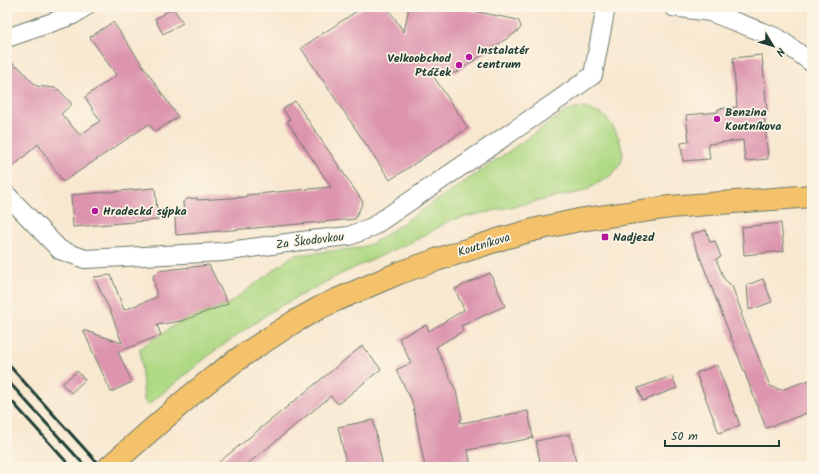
<svg xmlns="http://www.w3.org/2000/svg" width="819" height="474" font-family="Kalam,sans-serif">
  <style>
    .green { fill: #afd984; stroke: #678b5c }
    .building { fill: #dd95af }
    .lines { fill: none; stroke-linecap: round; stroke-linejoin: round }
    .street-casing { stroke: #6b796b; stroke-width: 20 }
    .primary-casing { stroke: #6b796b; stroke-width: 24 }
    .street { stroke: #fff; stroke-width: 18 }
    .primary { stroke: #f4c26a; stroke-width: 22 }
    .rail { stroke: #1f3d34; stroke-width: 3 }
    .poi-dot { fill: #b5179e; stroke: #fcf5e5; stroke-width: 1.5 }
    .labels { text-anchor: middle; dominant-baseline: central; stroke-width: 3.5; stroke-linejoin: round; paint-order: stroke }
    .poi-label { font-size: 12px; font-weight: bold; fill: #1f3d34; stroke: #fcf5e5; text-anchor: start }
    .street-label { font-size: 12px; fill: #1f3d34; stroke: #fcf5e5 }
  </style>
  <rect width="100%" height="100%" fill="#fcf5e5"/>
  <filter id="ink" filterUnits="userSpaceOnUse"><feTurbulence type="fractalNoise" baseFrequency=".025" numOctaves="2"/><feDisplacementMap in="SourceGraphic" scale="8" xChannelSelector="R" yChannelSelector="G"/><feConvolveMatrix kernelMatrix="1 2 1 2 8 2 1 2 1" color-interpolation-filters="sRGB"/></filter>
  <filter id="wash" filterUnits="userSpaceOnUse"><feTurbulence type="fractalNoise" baseFrequency=".012" numOctaves="4" result="noise"/><feDisplacementMap in="SourceGraphic" scale="16" xChannelSelector="R" yChannelSelector="G"/><feGaussianBlur stdDeviation="0.9" result="paint"/><feColorMatrix in="noise" values="0 0 0 0 0 0 0 0 0 0 0 0 0 0 0 0 0 1.4 0 .05"/><feComposite in="paint" operator="in"/></filter>
  <g filter="url(#wash)">
    <rect width="100%" height="100%" fill="#f8e8d0"/>
    <polygon class="green" points="585,108 603,115 612,125 619,138 623,154 622,161 617,169 610,176 585,191 451,220 420,238 341,274 273,310 212,353 148,405 144,400 140,348 184,319 227,305 294,255 359,248 373,243 469,179 568,110"/>
    <g id="blocks">
      <g class="building">
        <polygon points="363,7 387,7 404,32 409,7 453,7 518,20 521,26 520,29 518,31 456,73 430,71 468,128 390,180 301,48"/>
        <polygon points="173,8 183,23 163,34 155,19"/>
        <polygon points="113,22 178,117 155,132 149,124 63,182 38,144 7,172 7,56 16,67 18,66 36,86 55,88 57,90 58,89 72,104 61,114 80,135 100,121 85,97 116,75 90,37"/>
        <polygon points="762,55 767,111 764,112 768,159 745,161 743,140 708,144 710,159 683,161 681,143 689,142 686,115 718,112 718,109 737,107 733,58"/>
        <polygon points="295,101 363,202 355,219 176,235 175,217 184,216 183,202 187,199 197,198 197,200 246,197 246,195 331,187 287,121 290,120 283,109"/>
        <polygon points="155,188 158,220 73,227 71,195"/>
        <polygon points="781,223 784,251 744,255 742,227"/>
        <polygon points="706,230 710,242 715,241 721,257 716,259 724,279 732,286 742,313 741,314 770,386 781,390 812,379 812,411 783,422 766,428 691,234"/>
        <polygon points="209,265 228,304 181,321 157,325 161,335 118,352 132,382 111,392 83,330 122,343 112,315 94,277 111,275 124,310 157,297 153,276 158,271"/>
        <polygon points="490,273 505,306 461,326 463,331 436,347 456,391 462,419 460,420 461,423 528,411 533,438 468,450 471,467 425,467 412,401 396,370 411,363 399,338 426,325 429,331 464,310 455,289"/>
        <polygon points="763,279 772,302 749,310 747,285"/>
        <polygon points="362,346 381,369 338,404 331,396 244,467 213,467"/>
        <polygon points="717,365 740,425 719,433 696,373"/>
        <polygon points="77,371 85,380 71,393 62,384"/>
        <polygon points="672,376 677,388 643,401 638,388"/>
        <polygon points="373,420 383,467 347,467 338,427"/>
        <polygon points="570,434 577,467 541,467 536,441"/>
      </g>
    </g>
  </g>
  <g filter="url(#ink)">
    <use href="#blocks" fill-opacity="0" stroke="#6b796b" stroke-width="1"/>
    <g class="lines">
      <defs>
        <g id="street">
          <polyline points="673,7 710,12 778,38 812,63"/>
          <polyline points="7,38 73,15 85,7"/>
          <polyline points="7,195 60,250 85,259 222,252 301,241 349,236 372,227 554,103 593,75 606,7"/>
        </g>
        <polyline id="primary" points="109,467 190,396 215,376 245,354 294,322 319,308 336,300 399,273 436,260 501,239 537,229 579,220 670,207 812,196"/>
      </defs>
      <use href="#street" class="street-casing"/>
      <use href="#primary" class="primary-casing"/>
      <use href="#street" class="street"/>
      <use href="#primary" class="primary"/>
      <g class="rail">
        <polyline points="7,363 101,467"/>
        <polyline points="7,380 86,467"/>
        <polyline points="7,396 71,467"/>
      </g>
    </g>
  </g>
  <g class="poi-dot">
    <circle cx="469" cy="57" r="4"/>
    <circle cx="459" cy="65" r="4"/>
    <circle cx="717" cy="119" r="4"/>
    <circle cx="95" cy="211" r="4"/>
    <rect x="601" y="233" width="8" height="8" rx="2"/>
  </g>
  <g class="labels">
    <g class="poi-label">
      <text x="477" y="50">Instalatér<tspan x="477" dy="14">centrum</tspan></text>
      <text x="451" y="58" text-anchor="end">Velkoobchod<tspan x="451" dy="14">Ptáček</tspan></text>
      <text x="725" y="112">Benzina<tspan x="725" dy="14">Koutníkova</tspan></text>
      <text x="103" y="211">Hradecká sýpka</text>
      <text x="613" y="237">Nadjezd</text>
    </g>
    <g class="street-label">
      <text transform="translate(310 241) rotate(-7)">Za Škodovkou</text>
      <text transform="translate(484 245) rotate(-17)">Koutníkova</text>
    </g>
  </g>
  <rect width="819" height="474" fill="none" stroke="#fcf5e5" stroke-width="24"/>
  <g transform="translate(773 46) rotate(128)" stroke="#fcf5e5" stroke-width="3" paint-order="stroke">
  <path d="M0-3L7 15L0 10L-7 15Z" fill="#1f3d34"/>
  <text y="-6" font-size="11" font-weight="bold" text-anchor="middle" fill="#1f3d34">N</text>
  </g>
  <path d="M665 440v6h114v-6" fill="none" stroke="#1f3d34" stroke-width="2"/>
  <text x="671" y="440" font-size="12" fill="#1f3d34" stroke="#fcf5e5" stroke-width="3" paint-order="stroke">50 m</text>
</svg>
